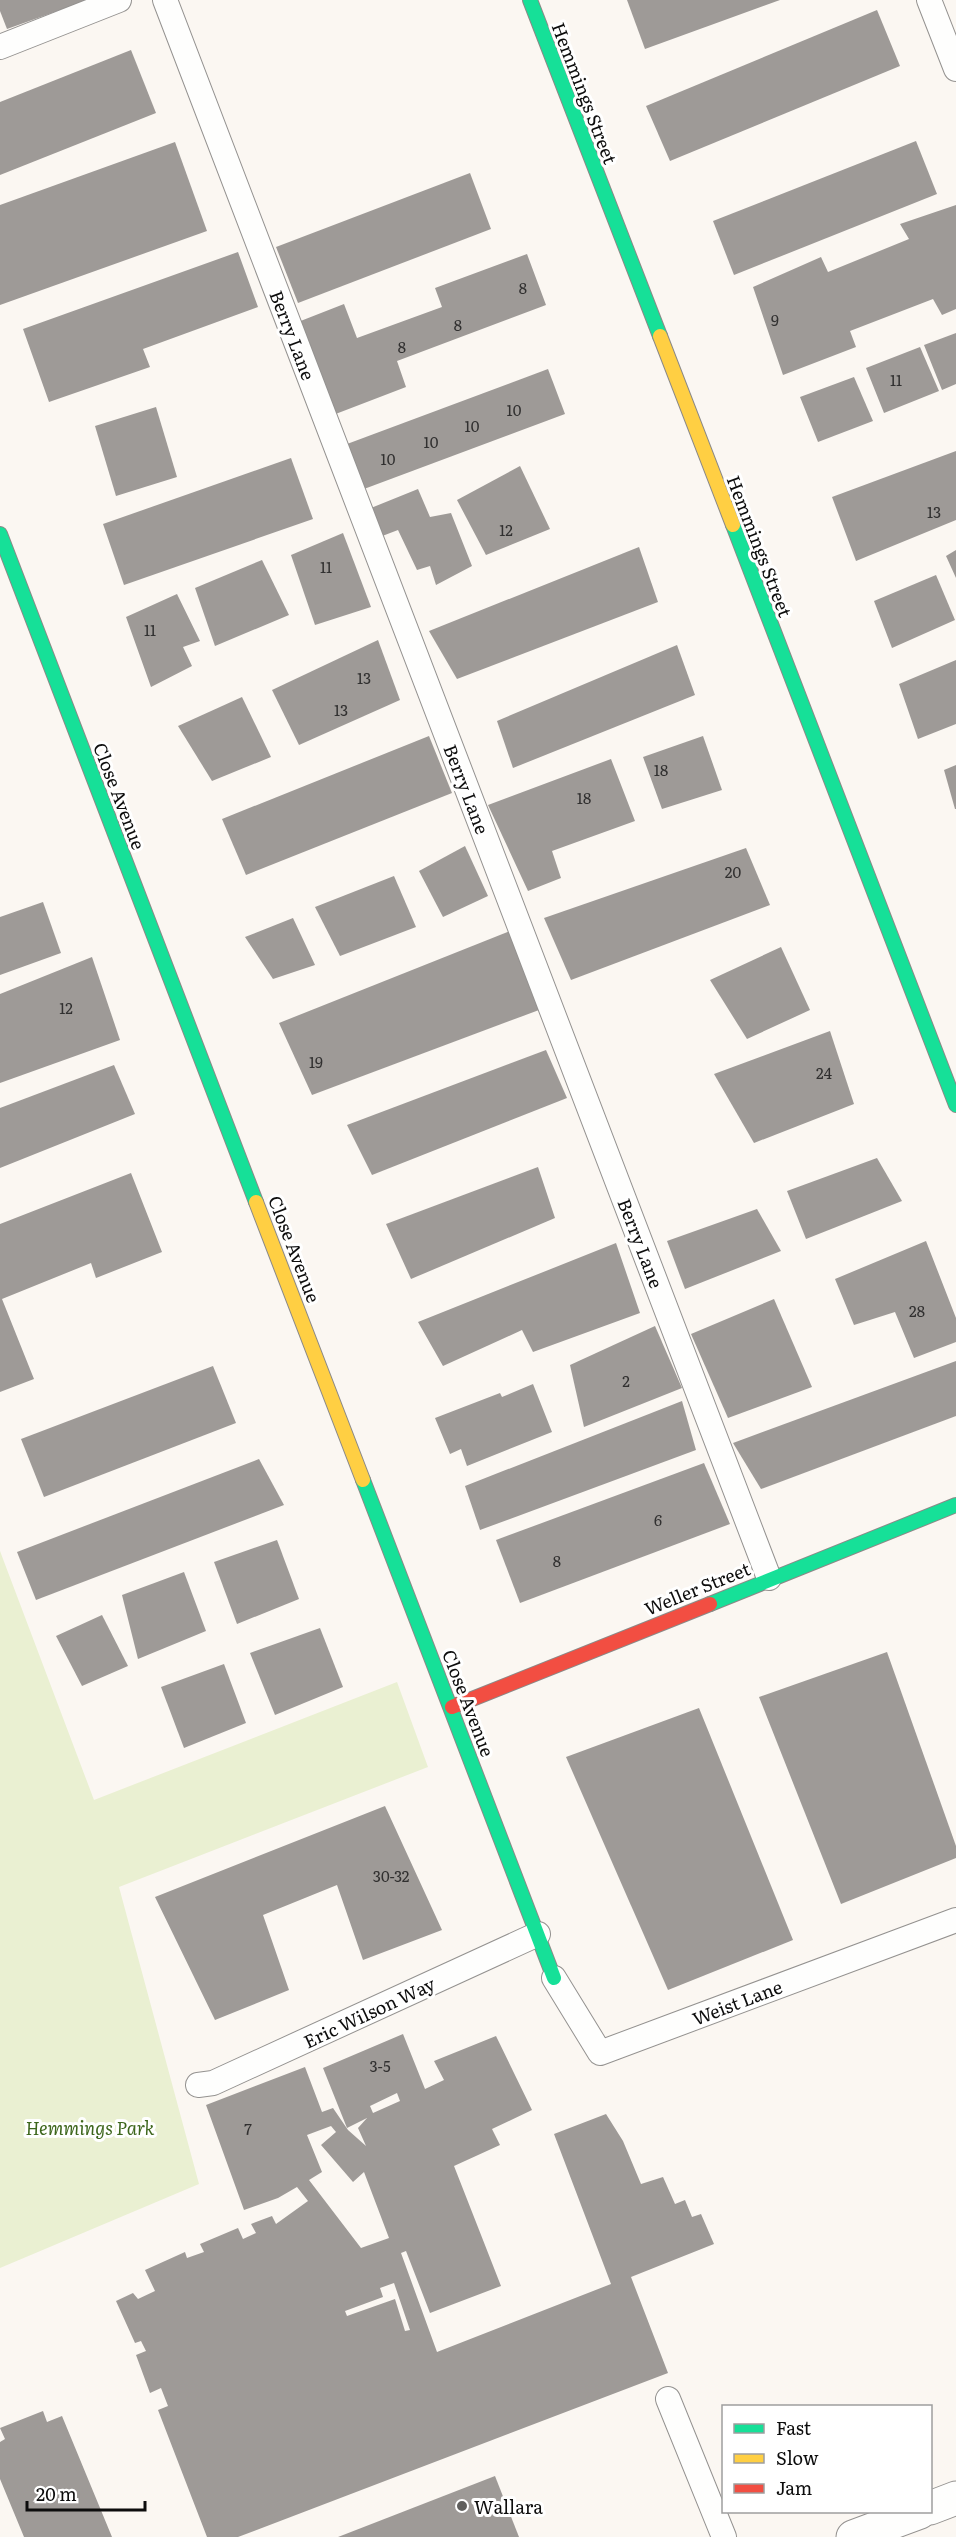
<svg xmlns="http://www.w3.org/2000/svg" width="956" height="2537" font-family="Literata,serif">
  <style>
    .green { fill: #eaf0d2 }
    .building { fill: #9e9a97; fill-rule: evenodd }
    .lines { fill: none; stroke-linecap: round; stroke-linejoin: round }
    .lane-casing { stroke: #949290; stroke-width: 26 }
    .street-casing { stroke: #949290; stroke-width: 35 }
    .fast-casing { stroke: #8b8987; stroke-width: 16 }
    .slow-casing { stroke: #8b8987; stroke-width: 16 }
    .jam-casing { stroke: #8b8987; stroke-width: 16 }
    .lane { stroke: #fefefd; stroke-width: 24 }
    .street { stroke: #fefefd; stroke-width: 33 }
    .fast { stroke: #16e098; stroke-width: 14 }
    .slow { stroke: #ffcf43; stroke-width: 14 }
    .jam { stroke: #f24e42; stroke-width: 14 }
    .poi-dot { fill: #605f5d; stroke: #fff; stroke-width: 2 }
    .labels { text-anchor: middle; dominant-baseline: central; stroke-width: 6; stroke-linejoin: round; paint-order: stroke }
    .number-label { font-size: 15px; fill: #313030 }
    .street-label { font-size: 18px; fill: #0d0d0d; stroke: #fff }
    .park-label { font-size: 18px; font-style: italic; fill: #3d661c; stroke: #fff }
    .poi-label { font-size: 18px; fill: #0d0d0d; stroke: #fff; text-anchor: start }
  </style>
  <rect width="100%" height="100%" fill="#fbf7f2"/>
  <polygon class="green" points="0,1551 94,1800 397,1682 428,1767 119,1887 199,2184 0,2268"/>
  <g class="building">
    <polygon points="0,0 88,0 7,29 0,11"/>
    <polygon points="627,0 780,0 645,49"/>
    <polygon points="877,10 900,66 670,161 646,106"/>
    <polygon points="131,50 156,113 0,175 0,102"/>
    <polygon points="916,141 937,194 734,275 713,221"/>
    <polygon points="175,142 207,231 0,305 0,205"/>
    <polygon points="470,173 491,229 298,303 276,247"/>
    <polygon points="956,205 956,309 942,315 933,299 850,331 856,347 783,375 753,287 821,257 828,272 909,239 900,224"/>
    <polygon points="238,252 258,307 143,349 150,367 49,402 23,329"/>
    <polygon points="527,254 546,305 397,361 406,387 333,415 298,322 344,304 357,338 442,307 435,288"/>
    <polygon points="956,333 956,384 942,390 924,345"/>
    <polygon points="920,347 939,391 884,413 866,368"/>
    <polygon points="548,369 565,414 364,489 347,444"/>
    <polygon points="854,377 873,421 818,442 800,397"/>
    <polygon points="156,407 177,477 116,496 95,426"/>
    <polygon points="956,451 956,520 856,561 832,497"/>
    <polygon points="291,458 313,519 124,585 103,524"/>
    <polygon points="520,466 550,529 486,555 457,500"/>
    <polygon points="418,489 430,517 451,513 472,566 436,585 430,566 417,570 398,530 377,538 366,510"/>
    <polygon points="343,533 371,607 315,625 291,555"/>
    <polygon points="639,547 658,602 457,679 429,631"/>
    <polygon points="956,550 956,578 946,556"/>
    <polygon points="262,560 289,615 215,646 195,588"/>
    <polygon points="936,575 955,620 892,648 874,601"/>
    <polygon points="177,594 200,641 183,647 192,666 151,687 126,617"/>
    <polygon points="378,640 400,700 299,745 272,690"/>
    <polygon points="677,645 695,695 513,768 497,721"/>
    <polygon points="956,660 956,724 918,739 899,684"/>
    <polygon points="242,697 271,757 212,781 178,726"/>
    <polygon points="429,736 452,793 246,875 222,819"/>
    <polygon points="703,736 722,790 662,809 643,757"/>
    <polygon points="611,759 635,821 552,851 561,878 528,891 488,805"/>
    <polygon points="956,765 956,809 955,809 944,770"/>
    <polygon points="465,846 488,896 443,917 419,871"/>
    <polygon points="746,848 770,905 571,980 544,918"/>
    <polygon points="394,876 416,927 340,956 315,907"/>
    <polygon points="43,902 61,953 0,975 0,917"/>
    <polygon points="293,918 315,965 273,979 245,937"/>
    <polygon points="510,931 539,1010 312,1095 279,1023"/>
    <polygon points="781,947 810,1010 747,1039 710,980"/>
    <polygon points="92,957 120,1040 0,1083 0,994"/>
    <polygon points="830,1031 854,1104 754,1143 714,1074"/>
    <polygon points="546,1050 567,1098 372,1175 347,1125"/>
    <polygon points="114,1065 135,1114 0,1168 0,1108"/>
    <polygon points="877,1158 902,1201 806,1239 787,1191"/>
    <polygon points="538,1167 555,1218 411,1279 386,1224"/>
    <polygon points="131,1173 162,1252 96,1278 91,1263 2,1299 34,1379 0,1392 0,1224"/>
    <polygon points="757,1209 781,1251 685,1289 667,1241"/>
    <polygon points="926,1241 956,1318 956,1342 914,1358 895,1312 854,1325 835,1279"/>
    <polygon points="616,1243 640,1313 533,1352 522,1330 443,1366 418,1322"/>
    <polygon points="774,1299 812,1387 728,1418 691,1334"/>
    <polygon points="655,1326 682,1388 584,1427 570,1365"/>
    <polygon points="956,1361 956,1416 761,1489 733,1443"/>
    <polygon points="213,1366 236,1423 44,1497 21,1439"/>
    <polygon points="533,1384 552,1432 467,1466 461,1449 450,1454 435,1418 500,1393 502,1397"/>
    <polygon points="682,1401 696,1450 480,1530 465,1486"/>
    <polygon points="259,1459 284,1505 36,1600 17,1552"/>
    <polygon points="704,1463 730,1524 520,1603 496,1540"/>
    <polygon points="277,1540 299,1599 237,1624 214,1562"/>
    <polygon points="184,1572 206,1631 138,1659 122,1595"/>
    <polygon points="102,1615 128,1666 82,1686 56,1636"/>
    <polygon points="320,1628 343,1687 275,1715 250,1653"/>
    <polygon points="887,1652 956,1846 956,1858 841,1904 759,1697"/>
    <polygon points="224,1664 246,1723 184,1748 161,1687"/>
    <polygon points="699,1708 793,1940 668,1990 566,1757"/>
    <polygon points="385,1806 442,1930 363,1960 337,1885 263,1915 289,1990 215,2020 155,1897"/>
    <path d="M403 2034 425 2089 444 2080 434 2061 496 2036 532 2110 492 2129 500 2145 454 2166 501 2286 430 2313 406 2251 401 2253 437 2352 611 2284 554 2134 606 2114 623 2141 641 2184 663 2177 675 2204 685 2200 692 2217 701 2214 714 2244 631 2277 668 2373 238 2537H207L158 2410 168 2406 161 2388 150 2393 136 2355 146 2351 141 2341 135 2343 116 2301 133 2293 138 2299 155 2291 145 2270 185 2252 187 2258 204 2252 200 2244 238 2228 243 2239 256 2233 251 2224 272 2216 276 2224 308 2201 297 2187 278 2198 244 2210 206 2105 305 2067 322 2112 333 2108 348 2130 366 2146 358 2128 367 2118 347 2128 323 2068ZM397 2093 400 2101 373 2113 370 2106ZM331 2126 336 2132 321 2145 353 2182 364 2172 389 2238 361 2248 309 2180 322 2172 307 2135ZM394 2283 410 2330 405 2331 395 2299 347 2316 345 2311 383 2297 380 2288Z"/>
    <polygon points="43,2411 47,2422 62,2416 112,2537 24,2537 0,2479 0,2442 5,2439 0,2428"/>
    <polygon points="495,2476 519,2537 338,2537"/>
  </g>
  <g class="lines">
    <defs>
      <g id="lane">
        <polyline points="165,0 769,1578"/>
        <polyline points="929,0 956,69"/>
        <polyline points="0,47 119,0"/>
        <polyline points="554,1978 600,2053 956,1920"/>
        <polyline points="198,2085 213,2083 538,1934"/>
        <polyline points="668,2399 724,2537"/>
      </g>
      <g id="street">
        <polyline points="930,2508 956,2498"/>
        <polyline points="853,2537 920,2512"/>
      </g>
      <g id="fast">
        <polyline points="530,0 660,336"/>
        <polyline points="733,525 956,1105"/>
        <polyline points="0,534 256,1202"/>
        <polyline points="363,1480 554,1978"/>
        <polyline points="710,1604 956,1505"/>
      </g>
      <g id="slow">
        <polyline points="660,336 733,525"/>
        <polyline points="256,1202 363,1480"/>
      </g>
      <polyline id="jam" points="452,1707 710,1604"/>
    </defs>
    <use href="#lane" class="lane-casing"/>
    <use href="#street" class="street-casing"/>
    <use href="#fast" class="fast-casing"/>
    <use href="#slow" class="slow-casing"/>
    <use href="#jam" class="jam-casing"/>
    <use href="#lane" class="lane"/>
    <use href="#street" class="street"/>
    <use href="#fast" class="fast"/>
    <use href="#slow" class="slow"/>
    <use href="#jam" class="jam"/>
  </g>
  <circle class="poi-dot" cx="462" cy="2506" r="6"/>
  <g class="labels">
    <g class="number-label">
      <text x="523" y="287">8</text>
      <text x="775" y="319">9</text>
      <text x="458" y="324">8</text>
      <text x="402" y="346">8</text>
      <text x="896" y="379">11</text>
      <text x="514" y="409">10</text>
      <text x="472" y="425">10</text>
      <text x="431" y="441">10</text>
      <text x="388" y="458">10</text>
      <text x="934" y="511">13</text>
      <text x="506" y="529">12</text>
      <text x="326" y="566">11</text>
      <text x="150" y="629">11</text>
      <text x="364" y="677">13</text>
      <text x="341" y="709">13</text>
      <text x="661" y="769">18</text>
      <text x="584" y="797">18</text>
      <text x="733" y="871">20</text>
      <text x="66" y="1007">12</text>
      <text x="316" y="1061">19</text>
      <text x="824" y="1072">24</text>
      <text x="917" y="1310">28</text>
      <text x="626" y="1380">2</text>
      <text x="658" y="1519">6</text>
      <text x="557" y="1560">8</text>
      <text x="391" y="1875">30-32</text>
      <text x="380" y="2065">3-5</text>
      <text x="248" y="2128">7</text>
    </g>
    <g class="street-label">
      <text transform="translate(585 93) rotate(69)">Hemmings Street</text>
      <text transform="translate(293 335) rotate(69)">Berry Lane</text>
      <text transform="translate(760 546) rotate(69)">Hemmings Street</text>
      <text transform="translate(467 789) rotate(69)">Berry Lane</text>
      <text transform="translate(120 796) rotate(69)">Close Avenue</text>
      <text transform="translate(641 1243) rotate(69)">Berry Lane</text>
      <text transform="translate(295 1249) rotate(69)">Close Avenue</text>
      <text transform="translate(697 1588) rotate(-22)">Weller Street</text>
      <text transform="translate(469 1703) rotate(69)">Close Avenue</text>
      <text transform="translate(737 2002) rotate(-21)">Weist Lane</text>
      <text transform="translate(369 2012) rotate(-25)">Eric Wilson Way</text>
    </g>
    <g class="park-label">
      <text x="90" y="2127">Hemmings Park</text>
    </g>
    <g class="poi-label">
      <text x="474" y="2506">Wallara</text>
    </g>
  </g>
  <rect x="722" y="2405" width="210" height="108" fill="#ffffff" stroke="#9e9e9e" stroke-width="1.5"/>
  <rect x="734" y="2424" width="30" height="9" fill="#16e098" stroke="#9e9e9e" stroke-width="1.5"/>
  <text x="776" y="2435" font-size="18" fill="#0d0d0d">Fast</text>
  <rect x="734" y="2454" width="30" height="9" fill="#ffcf43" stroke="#9e9e9e" stroke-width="1.5"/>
  <text x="776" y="2465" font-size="18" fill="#0d0d0d">Slow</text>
  <rect x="734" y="2484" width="30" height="9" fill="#f24e42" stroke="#9e9e9e" stroke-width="1.5"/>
  <text x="776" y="2495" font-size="18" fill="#0d0d0d">Jam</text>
  <path d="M27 2501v9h118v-9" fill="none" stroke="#0d0d0d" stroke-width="3"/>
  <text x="36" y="2501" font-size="18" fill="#0d0d0d" stroke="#ffffff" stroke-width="4.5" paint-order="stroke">20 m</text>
</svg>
